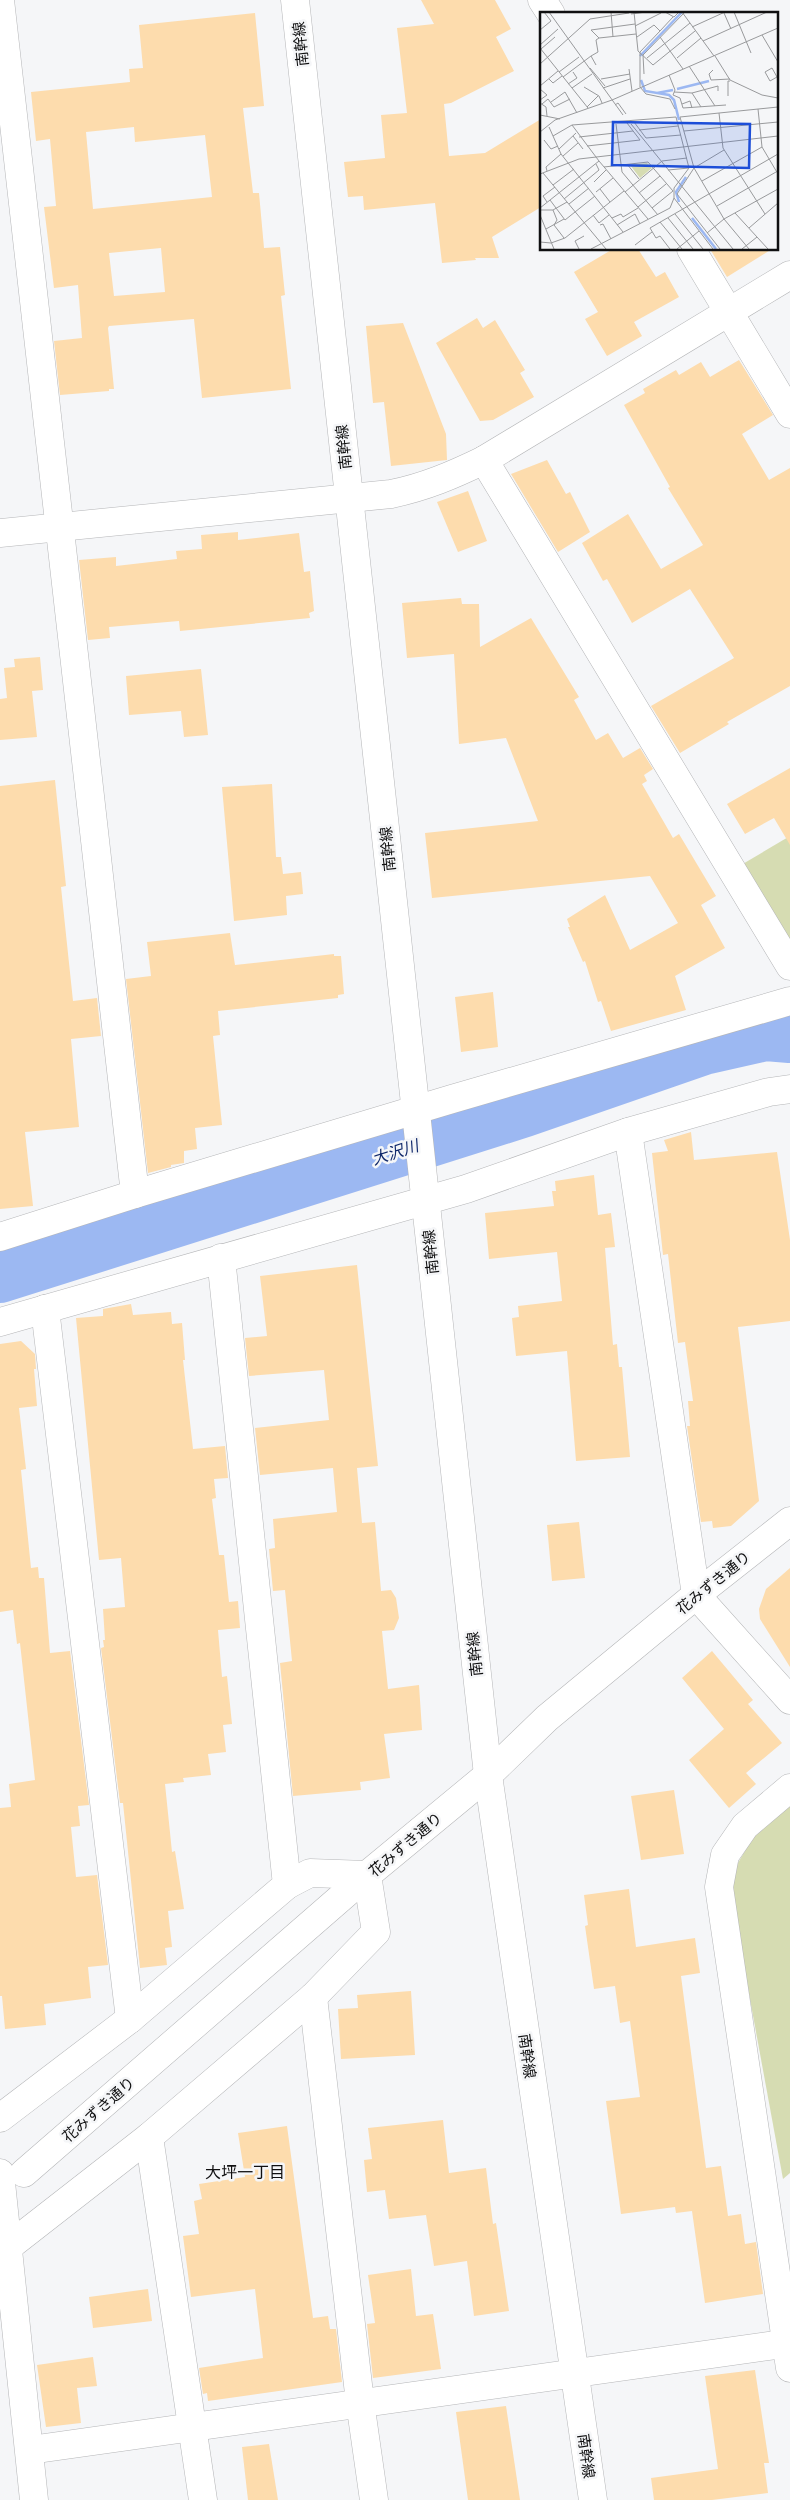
<svg xmlns="http://www.w3.org/2000/svg" width="790" height="2500" font-family="'Open Sans','Noto Sans JP',sans-serif">
  <style>
    .green { fill: #d6dcb2 }
    .lines { fill: none; stroke-linecap: round; stroke-linejoin: round }
    .river { stroke: #9cb8f2; stroke-width: 52 }
    .building { fill: #fddcad; fill-rule: evenodd }
    .minor-casing { stroke: #b5b6b8; stroke-width: 29 }
    .major-casing { stroke: #b5b6b8; stroke-width: 29 }
    .minor { stroke: #fff; stroke-width: 28 }
    .major { stroke: #fff; stroke-width: 28 }
    .labels { text-anchor: middle; dominant-baseline: central; stroke-width: 5; stroke-linejoin: round; paint-order: stroke }
    .street-label { font-size: 15px; fill: #101011; stroke: #f5f6f8 }
    .water-label { font-size: 16px; font-style: italic; fill: #11296b; stroke: #f5f6f8 }
    .neighbourhood-label { font-size: 16px; fill: #101011; stroke: #f5f6f8 }
    .inset-river { fill: none; stroke: #9cb8f2; stroke-width: 2.5 }
    .inset-road { fill: none; stroke: #999a9c; stroke-width: 1 }
    .view { fill: #1d4ed8; fill-opacity: 0.15; stroke: #1d4ed8; stroke-width: 2.5 }
    .inset-edge { fill: none; stroke: #101011; stroke-width: 2.5 }
  </style>
  <rect width="100%" height="100%" fill="#f5f6f8"/>
  <g class="green">
    <polygon points="790,836 790,949 741,865"/>
    <polygon points="790,1804 790,2173 783,2179 732,1901 735,1868 752,1839"/>
  </g>
  <g class="lines">
    <polyline class="river" points="0,1277 525,1111 704,1049 766,1035 790,1037"/>
  </g>
  <g class="building">
    <polygon points="421,0 495,0 511,29 496,37 514,71 451,103 444,104 449,156 485,153 541,119 541,207 492,237 499,258 475,258 476,260 442,263 435,203 364,210 363,196 348,197 344,162 385,158 381,115 407,113 397,28 434,24"/>
    <path d="M255 13 264 106 243 108 253 193H259L264 248 280 247 285 295 281 296 291 389 202 398 194 319 109 326 108 328 114 389H109V391L60 395 54 341 82 338 78 285 54 288 44 207 56 206 50 139 36 141 31 92 130 82 129 69 143 68 139 25ZM134 127 135 142 205 135 212 197 93 209 86 132ZM161 248 165 292 114 296 109 253Z"/>
    <polygon points="613,249 638,249 656,277 665,272 679,297 634,322 642,336 607,356 585,319 598,312 574,272"/>
    <polygon points="710,249 772,249 727,277"/>
    <polygon points="477,318 483,328 495,320 525,370 520,373 534,397 493,420 480,421 436,343"/>
    <polygon points="403,323 446,434 447,460 391,466 384,402 373,403 366,326"/>
    <polygon points="739,360 773,415 742,434 769,480 790,468 790,686 727,722 729,724 680,753 651,706 734,658 690,589 632,623 607,579 603,581 582,543 628,514 661,569 703,545 668,488 670,487 624,405 645,393 643,389 676,370 679,375 701,362 710,377"/>
    <polygon points="547,460 566,494 570,492 590,532 558,552 511,474"/>
    <polygon points="468,491 487,541 458,552 437,502"/>
    <polygon points="238,532 238,540 299,533 304,572 310,571 314,611 309,613 310,618 180,631 179,621 109,627 110,638 88,640 79,560 116,557 116,566 177,559 176,551 202,549 201,535"/>
    <polygon points="461,598 462,604 479,604 480,647 531,618 579,697 574,700 596,740 608,733 623,758 640,748 653,769 644,775 647,781 642,784 673,838 679,834 716,896 701,905 725,948 675,976 686,1010 611,1031 601,1001 598,1002 585,961 583,962 568,927 570,927 567,919 605,895 630,950 678,923 650,876 432,898 425,833 538,821 506,738 459,744 454,654 407,658 402,603"/>
    <polygon points="40,657 43,690 32,691 37,737 0,740 0,699 7,698 4,668 15,667 14,659"/>
    <polygon points="201,669 208,735 184,737 181,711 129,715 126,676"/>
    <polygon points="790,768 790,845 774,818 745,834 727,804"/>
    <polygon points="55,780 66,886 61,887 73,1001 97,998 101,1036 71,1039 79,1127 25,1132 33,1206 0,1209 0,786"/>
    <polygon points="272,784 276,857 281,857 283,874 301,872 303,894 286,896 287,915 234,921 222,787"/>
    <polygon points="230,933 235,965 334,954 334,956 341,956 344,994 338,995 338,998 218,1011 220,1035 213,1036 222,1125 195,1128 197,1149 184,1151 184,1163 171,1165 171,1167 148,1173 126,979 151,976 147,942"/>
    <polygon points="493,992 498,1047 461,1052 455,997"/>
    <polygon points="691,1132 694,1160 777,1152 790,1240 790,1321 738,1327 759,1501 731,1526 713,1528 712,1521 701,1522 687,1426 690,1426 688,1401 693,1401 685,1342 678,1343 668,1254 663,1255 652,1153 668,1151 664,1140"/>
    <polygon points="594,1175 598,1215 611,1213 615,1247 605,1248 613,1345 617,1344 619,1367 622,1367 630,1457 576,1461 567,1351 516,1356 512,1318 519,1317 518,1306 562,1301 557,1252 489,1259 485,1213 554,1206 552,1191 556,1191 555,1181"/>
    <polygon points="357,1265 378,1466 357,1468 362,1523 375,1522 381,1591 391,1590 396,1598 399,1618 394,1630 382,1631 388,1689 419,1685 422,1730 384,1734 390,1778 360,1782 361,1790 293,1796 280,1663 292,1661 285,1590 273,1591 269,1549 275,1548 273,1519 337,1512 333,1468 260,1475 255,1428 329,1420 324,1370 249,1376 245,1338 267,1336 260,1276"/>
    <polygon points="131,1304 133,1315 171,1312 172,1324 182,1323 185,1360 183,1360 193,1449 225,1446 228,1478 214,1479 216,1498 212,1499 219,1555 224,1555 229,1602 238,1601 240,1628 218,1630 222,1677 227,1676 232,1724 223,1725 226,1752 208,1754 211,1775 183,1778 184,1782 165,1784 172,1852 175,1851 184,1909 168,1911 172,1947 165,1948 167,1965 140,1968 123,1803 120,1803 101,1648 104,1647 103,1640 105,1640 103,1609 125,1607 121,1558 99,1560 76,1318 103,1316 103,1309"/>
    <polygon points="21,1341 35,1354 36,1369 34,1369 37,1406 19,1408 26,1469 21,1470 31,1568 38,1567 39,1578 44,1578 50,1653 70,1651 89,1805 78,1806 80,1826 71,1827 76,1877 97,1875 108,1965 88,1967 91,1998 44,2004 46,2025 5,2029 2,1996 0,1996 0,1808 11,1807 9,1784 35,1780 20,1643 17,1644 13,1610 0,1612 0,1344"/>
    <polygon points="579,1522 585,1578 552,1581 547,1525"/>
    <polygon points="790,1568 790,1667 760,1619 759,1609 766,1589"/>
    <polygon points="712,1651 753,1700 748,1704 782,1743 746,1773 756,1784 729,1808 689,1760 724,1729 682,1678"/>
    <polygon points="674,1790 684,1854 641,1860 631,1796"/>
    <polygon points="629,1889 636,1947 695,1938 700,1973 681,1976 706,2168 721,2166 728,2216 741,2214 745,2244 756,2242 763,2294 705,2303 692,2211 676,2213 675,2207 621,2214 606,2101 640,2097 630,2021 620,2023 615,1986 594,1989 585,1926 588,1925 584,1895"/>
    <polygon points="411,1991 415,2055 341,2059 338,2009 358,2008 357,1995"/>
    <polygon points="443,2120 449,2173 486,2168 493,2224 496,2223 509,2311 474,2316 467,2261 434,2266 426,2215 389,2219 385,2190 367,2192 364,2160 372,2159 368,2128"/>
    <polygon points="287,2126 313,2318 328,2316 330,2329 336,2329 342,2382 208,2401 207,2393 203,2394 199,2368 263,2358 255,2289 191,2297 183,2236 199,2234 194,2201 202,2199 199,2184 245,2177 238,2133"/>
    <polygon points="411,2269 416,2316 433,2314 441,2369 373,2378 367,2324 375,2323 368,2275"/>
    <polygon points="148,2289 152,2321 93,2328 89,2297"/>
    <polygon points="93,2357 97,2386 77,2388 81,2423 46,2427 37,2365"/>
    <polygon points="755,2370 769,2463 764,2463 768,2493 712,2500 654,2500 651,2478 718,2469 705,2376"/>
    <polygon points="506,2406 520,2500 468,2500 456,2412"/>
    <polygon points="269,2444 278,2500 248,2500 242,2447"/>
  </g>
  <g class="lines">
    <defs>
      <g id="minor">
        <polyline points="0,0 135,1194"/>
        <polyline points="542,0 551,14"/>
        <polyline points="691,249 790,414"/>
        <polyline points="484,460 790,966"/>
        <path d="M0 533 391 494C425 487 453 475 484 460L790 275"/>
        <polyline points="628,1132 696,1595 790,1700"/>
        <polyline points="0,1237 135,1194 452,1099 790,1001"/>
        <polyline points="45,1309 130,2019"/>
        <polyline points="0,1322 466,1189 628,1132 769,1092 790,1089"/>
        <polyline points="790,1788 745,1826 725,1855 719,1887 790,2368"/>
        <polyline points="313,1997 360,2402 374,2500"/>
        <polyline points="0,2118 130,2019 287,1885 221,1258"/>
        <polyline points="149,2137 203,2500"/>
        <polyline points="0,2173 34,2500"/>
        <polyline points="24,2173 367,1875 488,1775 547,1718 696,1595 790,1521"/>
        <polyline points="8,2247 149,2137 313,1997 376,1932 367,1875 310,1873 287,1885"/>
        <polyline points="30,2450 790,2343"/>
      </g>
      <polyline id="major" points="295,0 488,1775 593,2500"/>
    </defs>
    <use href="#minor" class="minor-casing"/>
    <use href="#major" class="major-casing"/>
    <use href="#minor" class="minor"/>
    <use href="#major" class="major"/>
  </g>
  <g class="labels">
    <g class="street-label">
      <text transform="translate(300 44) rotate(-96)">南幹線</text>
      <text transform="translate(343 447) rotate(-96)">南幹線</text>
      <text transform="translate(387 849) rotate(-96)">南幹線</text>
      <text transform="translate(430 1252) rotate(-96)">南幹線</text>
      <text transform="translate(713 1582) rotate(-39)">花みずき通り</text>
      <text transform="translate(474 1654) rotate(-96)">南幹線</text>
      <text transform="translate(405 1844) rotate(-40)">花みずき通り</text>
      <text transform="translate(528 2056) rotate(82)">南幹線</text>
      <text transform="translate(98 2109) rotate(-41)">花みずき通り</text>
      <text transform="translate(587 2456) rotate(82)">南幹線</text>
    </g>
    <g class="water-label">
      <text transform="translate(395 1152) rotate(-18)">大沢川</text>
    </g>
    <g class="neighbourhood-label">
      <text x="245" y="2172">大坪一丁目</text>
    </g>
  </g>
  <g transform="translate(540 12)">
    <rect width="238" height="238" fill="#f5f6f8"/>
    <path d="M107 151 112 156 100 166 90 153Z" fill="#d6dcb2"/>
    <path class="inset-river" d="M100 44 142 0M101 68 105 79 129 83 134 88 139 108M137 77 169 69M117 81 133 78M139 190 136 180 146 165M152 206 176 237"/>
    <path class="inset-road" d="M9 0 83 103M71 0 73 25M94 0 98 39 113 53 155 19M125 0 134 5 139 0M142 0 174 44M194 0 211 41M184 1 191 17M91 2 106 0M95 12 51 18 59 26 96 22M95 14 121 1M152 15 185 0M0 18 11 9 4 0M120 19 133 5M222 23 238 50M97 25 114 13 120 19 100 40V75L106 82 130 87 135 97M120 25 143 57M163 29 227 0M0 33 18 17M0 36 48 96M1 37 15 25M51 44 58 40 56 28 59 26M175 44 190 68 222 83 238 86M107 46 150 11M137 46 161 26M0 52 50 7 89 1M149 54 175 94M50 56 65 74M89 57 92 79M173 58 169 62 171 68 190 67M19 60 39 45M104 62 103 43 145 0M129 63 135 78 133 83 140 86 143 96 186 93M23 65 51 44 56 53M237 65 232 56 225 60 230 69 237 65 238 64M9 67 13 71 22 64M61 67 90 62M28 72 37 66 33 60M0 74 18 59M44 75 59 84 62 91M32 76 52 62M63 76 90 67M0 77 7 83 0 88M134 80 152 81 178 74V79M152 81 161 95M188 84V69H190M11 90 25 80 37 101M0 91 6 95 7 104M2 92 8 87 14 95 30 87M142 92 150 89 152 96M75 93 78 91 86 102M47 95 58 84M218 97 222 135 238 162M179 101 183 136 225 202M0 103 20 107M94 110 106 126 141 123M87 111 100 128M76 112 82 160 118 203M91 112 193 237M9 115 21 142 83 220M99 118 138 114M144 119 238 110M0 120 15 108 72 88 238 16M13 124 32 113M33 124 43 137M39 125 93 119M4 128 11 137 18 134M47 134 100 128M19 137 36 121M23 144 38 131M59 149 108 207M87 152 99 167M64 155 108 150 133 179M128 158 149 156M7 159 6 155 21 142M3 161 66 237M0 162 39 147 238 124M162 169 222 135M54 170 66 158M13 173 34 157M60 177 70 190M56 180 73 166M85 180 122 149 147 146M99 181 120 164M24 187 59 158 56 152M10 188 25 208 55 184M7 190 3 184 15 175M29 192 49 176M177 194 236 160M98 195 126 172M0 196 59 149 32 113 136 105 149 156 134 176V186L173 237M112 196 133 179M0 198H13L27 190M13 198 17 208 14 213 24 226M195 201 228 237M135 202 163 237M0 203 14 237M53 203 59 211 69 203M72 206 81 202 83 205 98 196M128 206 153 237M120 210 142 237M60 213 63 212 71 227M77 213 95 202 100 212M209 216 238 191M6 217 24 207M167 221 184 207 238 177M0 230 11 231 25 226 84 179M95 233 112 220M39 237 35 229 44 224M51 237 130 196 134 186M130 237 120 224 116 226 110 216 238 142M137 237 159 219M180 237 137 182 154 156 184 138M202 237 217 225M209 237 184 207 154 156 140 105 238 95"/>
    <path class="view" d="M73 110 210 112 209 156 72 153Z"/>
    <rect width="238" height="238" class="inset-edge"/>
  </g>
</svg>
